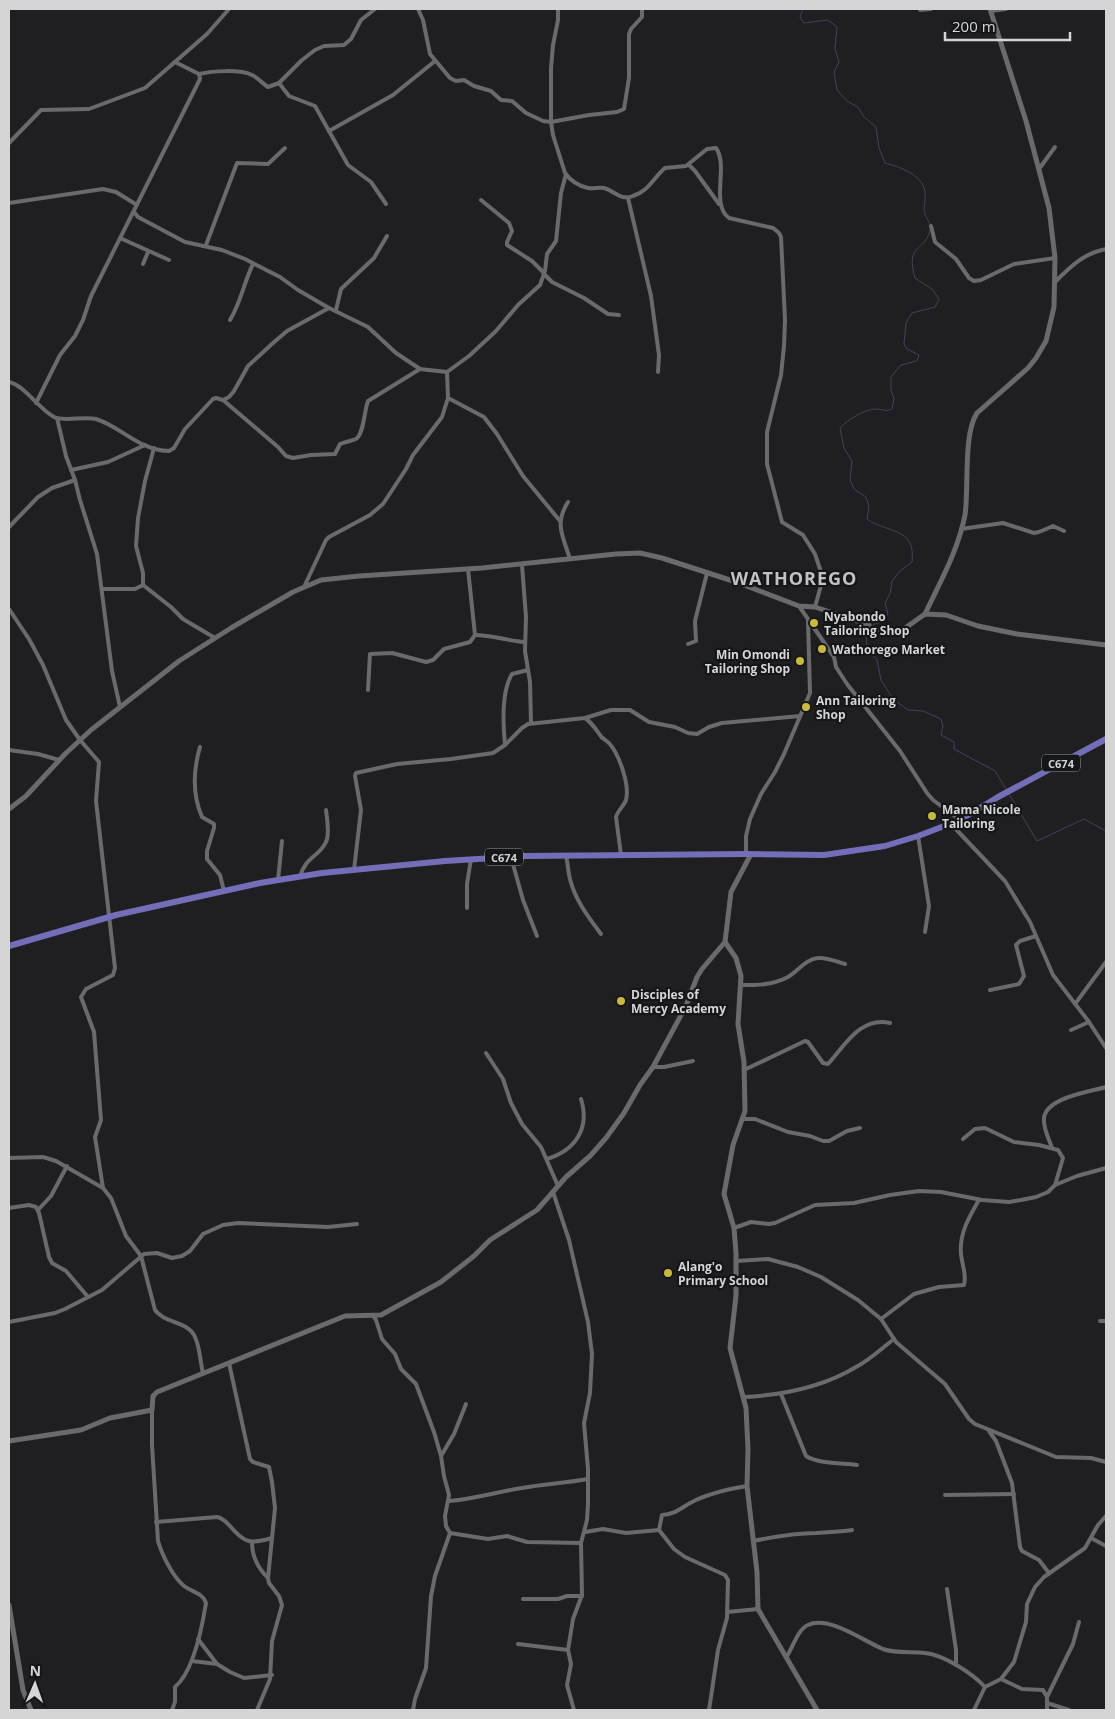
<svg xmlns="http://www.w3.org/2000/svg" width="1115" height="1719" font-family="'Open Sans',sans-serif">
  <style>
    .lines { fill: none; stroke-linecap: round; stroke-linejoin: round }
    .stream { stroke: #45405e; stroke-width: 1 }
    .minor { stroke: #6a6a6d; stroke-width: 4 }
    .tertiary { stroke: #6a6a6d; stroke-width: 5 }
    .primary { stroke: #726eb8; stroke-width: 6 }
    .poi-dot { fill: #caba3a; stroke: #151618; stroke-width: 2 }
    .labels { text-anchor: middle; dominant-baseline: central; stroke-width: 4.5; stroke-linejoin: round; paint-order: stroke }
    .shield { fill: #151618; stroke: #9b9c9d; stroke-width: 1 }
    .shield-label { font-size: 11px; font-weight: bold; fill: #d5d5d6 }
    .poi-label { font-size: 12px; font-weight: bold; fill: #d5d5d6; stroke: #151618; text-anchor: start }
    .district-label { font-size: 18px; font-weight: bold; letter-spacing: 1px; fill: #c1c1c4; stroke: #151618 }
  </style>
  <rect width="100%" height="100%" fill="#1f1f21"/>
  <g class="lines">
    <g class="stream">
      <path d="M803 9 800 17 804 23 828 20 837 27 835 48 839 62 834 72 837 90 847 101 858 107 864 117 876 127 879 148 885 163C900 167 924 175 925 193 926 210 920 207 930 224"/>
      <path d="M930 230C925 253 905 243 915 278L932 289 939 299 935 307 912 313 906 323 904 344 907 349 919 355 917 361 901 365 891 377V390L894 399 892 409C885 412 883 409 876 409 864 409 848 420 840 428L844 448 852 461 850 480 854 489 866 497 869 507 867 519C889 534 916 527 912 562L900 571 892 581 890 594 885 603 888 614 883 622 874 624 866 635 867 648 877 660 881 680 893 699 908 710 923 711 941 719 943 726 941 735 954 742V749L995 771 1006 789"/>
      <polyline points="1009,794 1037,841 1084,819 1106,831"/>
    </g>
    <g class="minor">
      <polyline points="418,9 423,20 430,54 450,78 456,81 464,80 474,86 491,91 501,100 512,101 526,113 543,121 551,122 589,115 617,112 624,109 629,78 629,34 631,29 642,17 642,9"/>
      <path d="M558 9V20L553 45 551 68V122L553 135 565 173C570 180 579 186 588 188 593 189 599 187 604 188 615 191 620 201 633 196 650 190 653 178 665 168L686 166 707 149 716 148C729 166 710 204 729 218L773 228 779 233 781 237 785 320 784 346 781 375 767 432V464L782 522 803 535 815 554 823 578 815 607"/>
      <polyline points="920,10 931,9"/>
      <polyline points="991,11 1006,9"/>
      <path d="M199 74C212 71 240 69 252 75 258 78 262 83 268 87L279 83 302 60 315 50 324 46 344 45 351 39 361 20 375 9"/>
      <polyline points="279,83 289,96 315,106 348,165 371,182 386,204"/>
      <polyline points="329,131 393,95 435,61"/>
      <polyline points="9,143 41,110 89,109 145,88 207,34 229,9"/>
      <polyline points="689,165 695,171 719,204"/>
      <polyline points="1039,169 1055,147"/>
      <polyline points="628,198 651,296 659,355 658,372"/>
      <polyline points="481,200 509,223 512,231 507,242 507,245 532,261 544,273"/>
      <polyline points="9,203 103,189 116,192 137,205"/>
      <polyline points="134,212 138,217 185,242 222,250 245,259 280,277 298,290 329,308 368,327 396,353 420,369 447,372 469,356 496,331 518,305 540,285 545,271 547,254 556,241 561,193 566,174"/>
      <polyline points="931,226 935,242 956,259 969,278 974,281 981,280 1014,264 1055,258"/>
      <polyline points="120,238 169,260"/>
      <polyline points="206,245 237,163 268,164 285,148"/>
      <polyline points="143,264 148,252"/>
      <polyline points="544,274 552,282 584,298 608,314 619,315"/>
      <path d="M1055 282C1070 267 1084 253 1106 249"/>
      <polyline points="336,310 341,289 374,258 387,236"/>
      <path d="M230 320C241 302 244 282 253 264"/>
      <path d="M9 382C24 385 39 409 54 417 63 422 84 416 96 419 120 426 140 451 169 451L174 448 185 429 213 399 216 398 223 400 229 397 234 391 248 366 273 343 287 331 329 308"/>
      <polyline points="448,398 484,417 497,434 523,476 560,521"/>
      <path d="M223 400 278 447 286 456 293 458 311 455 335 454 340 444C345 442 351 441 356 439 364 434 364 411 368 401L420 369"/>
      <polyline points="36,403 60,355 75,336 83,320 91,296 200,79 199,74 175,62"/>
      <polyline points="57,418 66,456 75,480 80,500 97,554 112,671 120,707"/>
      <polyline points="154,448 145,481 138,518 136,546 143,573 143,585 171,607 183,619 215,638"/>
      <polyline points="71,470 108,462 145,445"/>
      <path d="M568 502C554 524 563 536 570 559"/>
      <polyline points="9,527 38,497 52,488 75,480"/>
      <polyline points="961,529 1003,523 1034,533 1039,532 1053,526 1064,531"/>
      <polyline points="522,565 526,617 525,651 530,682 531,723"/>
      <polyline points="304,587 326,540 329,537 370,515 383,504 406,469 413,455 442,417 448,398 447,372"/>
      <polyline points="103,589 135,589 143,585"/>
      <polyline points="799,606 834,657 836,667 847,684 900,751 927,793 933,800 960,820"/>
      <polyline points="9,609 29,639 43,665 66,720 80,740 99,762 96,801 115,968 113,975 86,989 81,997 94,1032 101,1120 95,1137 103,1188"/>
      <path d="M475 635C492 635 508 641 525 642"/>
      <polyline points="688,644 696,641 695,621 707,573"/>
      <polyline points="368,690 370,654 392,653 426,662 433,660 444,649 470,642 475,635 468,569"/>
      <path d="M585 718C592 723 595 728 600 735 602 739 606 740 609 743 619 754 630 785 626 800 624 806 618 810 616 817L621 855"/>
      <path d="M505 745C503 725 501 692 512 674L528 670"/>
      <path d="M200 747C193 771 192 794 202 817L214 824V828L207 851V859L220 875 224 891"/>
      <polyline points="9,750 38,754 59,760"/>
      <polyline points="951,824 1005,881 1030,922 1053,975 1089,1022 1106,1048"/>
      <polyline points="918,836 929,906 925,932"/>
      <polyline points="746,854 746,836 750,819 761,794 775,772 784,754 810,693 808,621"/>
      <path d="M566 856C568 863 568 872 570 879 575 900 589 918 601 934"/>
      <polyline points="511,857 523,900 537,936"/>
      <polyline points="354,870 361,810 355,776 356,773 397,764 451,759 493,753 505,745 522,728 528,724 585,718 611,710 630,710 649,722 675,727 688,733 697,734 709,727 722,723 800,716"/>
      <path d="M300 877C305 857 319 857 326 842 330 834 327 819 326 810"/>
      <polyline points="278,880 282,841"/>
      <polyline points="467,908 467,884 471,859"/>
      <path d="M741 985C758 985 773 985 788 977 798 971 806 959 818 958 827 957 837 962 845 964"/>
      <polyline points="990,990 1019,984 1024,976 1016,945 1020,941 1036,936"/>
      <polyline points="1075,1004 1106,962"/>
      <polyline points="1071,1030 1089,1022"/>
      <polyline points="486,1053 503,1079 511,1103 522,1124 541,1147 558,1186"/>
      <polyline points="653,1067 664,1067 693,1061"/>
      <path d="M744 1070 805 1041 808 1042 823 1063 828 1064C845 1045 861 1016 890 1023"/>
      <polyline points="743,1119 755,1119 788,1132 810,1136 823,1141 829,1141 847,1131 860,1128"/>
      <polyline points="963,1139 975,1129 985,1128 1014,1142 1039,1145 1058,1150 1063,1158 1055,1185"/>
      <path d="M1052 1148C1049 1139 1044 1130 1044 1121 1042 1098 1089 1092 1106 1087"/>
      <path d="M9 1158 43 1157 56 1161 103 1188 111 1198 126 1236 141 1256 155 1310C164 1323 186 1321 194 1335 200 1345 200 1362 203 1373"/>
      <path d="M547 1159C576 1150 590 1128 581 1099"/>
      <polyline points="553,1192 569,1240 588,1322 592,1354 590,1393 584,1423 588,1469 588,1504 587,1520 581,1543 582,1595 573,1619 568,1650 571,1664 567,1685 574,1710"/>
      <polyline points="9,1208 29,1205 36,1207 39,1213 49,1257 52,1263 66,1271 88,1297"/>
      <polyline points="38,1210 51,1196 67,1166"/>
      <polyline points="734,1228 751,1222 769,1224 775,1223 815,1205 854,1203 890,1195 919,1191 941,1192 982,1200 1009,1202 1021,1200 1036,1197 1048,1192 1055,1185 1077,1176 1106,1168"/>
      <polyline points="736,1261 768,1259 798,1267 821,1277 858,1300 881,1319 896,1342 945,1384 969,1419 975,1424 1056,1457 1091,1458 1106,1462"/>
      <polyline points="373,1316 376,1320 382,1339 395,1354 401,1369 416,1384 434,1432 441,1456 444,1476 449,1495 445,1516 446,1526 450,1533 435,1576 431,1596 426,1668 415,1699 413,1710"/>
      <path d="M881 1319 914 1294 939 1287 964 1285C967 1275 962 1265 961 1254 959 1234 969 1217 979 1200"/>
      <polyline points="1100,1321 1106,1321"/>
      <polyline points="9,1322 55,1313 65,1309 102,1290 144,1254 157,1253 172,1258 182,1256 190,1251 203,1234 223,1225 238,1223 328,1227 357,1224"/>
      <polyline points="229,1363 250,1459 253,1462 269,1467 272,1482 275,1508 268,1578 269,1583 279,1596 282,1605 272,1641 270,1679 257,1710"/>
      <path d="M781 1394 806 1456C819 1464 841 1463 857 1465"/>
      <path d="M744 1397C783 1395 823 1387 856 1367 870 1360 882 1348 894 1339"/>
      <path d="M152 1410V1445L158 1541C162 1555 173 1577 184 1586 192 1592 203 1593 206 1603 202 1628 194 1671 175 1687V1702L172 1710"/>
      <polyline points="989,1431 996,1441 1012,1483 1020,1547 1022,1551 1039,1560 1049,1573"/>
      <polyline points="441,1456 454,1434 466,1404"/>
      <polyline points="945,1495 1014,1494"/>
      <path d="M449 1501C475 1499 496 1492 522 1488 544 1484 566 1483 588 1479"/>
      <path d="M156 1522 217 1517C223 1518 226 1522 230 1526 245 1544 251 1544 272 1538"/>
      <polyline points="585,1532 603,1529 626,1533 659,1530"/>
      <polyline points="450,1533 488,1539 507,1536 527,1542 581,1543"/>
      <polyline points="1091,1538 1106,1546"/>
      <path d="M753 1541C773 1537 795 1533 816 1533 829 1532 839 1532 852 1530"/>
      <path d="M252 1543C252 1556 258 1568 268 1578"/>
      <polyline points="947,1589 956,1650 956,1665"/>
      <polyline points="523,1599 558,1599 567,1596 582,1596"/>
      <polyline points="727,1612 758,1609"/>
      <polyline points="198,1639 217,1664"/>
      <polyline points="518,1644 568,1650"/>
      <path d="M787 1656C793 1647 798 1629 808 1625 829 1615 865 1642 883 1649 897 1654 912 1651 925 1653 944 1655 972 1673 985 1687"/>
      <polyline points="192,1661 217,1664 230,1672 244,1678 272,1675"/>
      <polyline points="1001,1679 1022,1689 1043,1690 1047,1697 1047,1710"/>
      <polyline points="1047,1697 1073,1644 1079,1622"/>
      <polyline points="1047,1703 1069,1710"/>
      <path d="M709 1710 718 1650 727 1618 728 1580 725 1575 685 1557 674 1549 659 1530 662 1515C675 1515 683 1506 694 1501 710 1493 729 1489 747 1486"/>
      <polyline points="974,1710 985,1687 1001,1679 1014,1662 1026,1622 1027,1604 1035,1587 1044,1577 1085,1548 1098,1525 1106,1516"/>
    </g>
    <g class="tertiary">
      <path d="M925 614C940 582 958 551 965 515 969 489 963 434 977 413L1028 368 1036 358 1046 341 1054 307 1055 258 1049 208 1026 121 990 9"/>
      <polyline points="876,629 888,632 901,631 925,614 946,615 978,626 1017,634 1106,645"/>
      <polyline points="9,809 26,796 65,754 91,730 179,661 231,628 293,592 321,580 359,576 482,568 616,554 640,553 662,558 736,582 799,606 815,607 869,625"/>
      <polyline points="725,942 736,958 741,976 738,1024 744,1062 745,1111 733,1145 724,1194 734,1228 736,1253 736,1296 730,1348 746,1408 748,1449 747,1486 757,1572 758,1609 817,1710"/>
      <polyline points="9,1441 81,1430 110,1418 152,1410 153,1396 157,1392 345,1316 381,1315 441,1282 474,1256 490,1240 537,1210 566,1177 590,1156 606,1138 624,1113 640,1085 653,1067 686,1006 697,977 702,969 725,942 731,892 751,854"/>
      <polyline points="9,1605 23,1690 31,1710"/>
    </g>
    <polyline class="primary" points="9,946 116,915 260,883 322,873 445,861 524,856 746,854 824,855 885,846 918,836 960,820 998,797 1106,739"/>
  </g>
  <g class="poi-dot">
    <circle cx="814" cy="623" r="5"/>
    <circle cx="822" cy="649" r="5"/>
    <circle cx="800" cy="661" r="5"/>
    <circle cx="806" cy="707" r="5"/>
    <circle cx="932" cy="816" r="5"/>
    <circle cx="621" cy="1001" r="5"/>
    <circle cx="668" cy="1273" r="5"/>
  </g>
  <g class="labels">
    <g class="shield">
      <rect x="1042" y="754.5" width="38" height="17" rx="4"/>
      <rect x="485" y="848.5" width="38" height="17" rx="4"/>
    </g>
    <g class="shield-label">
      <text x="1061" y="763">C674</text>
      <text x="504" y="857">C674</text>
    </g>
    <g class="poi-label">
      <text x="824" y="616">Nyabondo<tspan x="824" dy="14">Tailoring Shop</tspan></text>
      <text x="832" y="649">Wathorego Market</text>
      <text x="790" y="654" text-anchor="end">Min Omondi<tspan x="790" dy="14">Tailoring Shop</tspan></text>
      <text x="816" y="700">Ann Tailoring<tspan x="816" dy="14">Shop</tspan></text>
      <text x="942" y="809">Mama Nicole<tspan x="942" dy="14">Tailoring</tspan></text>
      <text x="631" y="994">Disciples of<tspan x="631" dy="14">Mercy Academy</tspan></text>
      <text x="678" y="1266">Alang'o<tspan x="678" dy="14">Primary School</tspan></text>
    </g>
    <g class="district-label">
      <text x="794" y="578">WATHOREGO</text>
    </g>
  </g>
  <rect width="1115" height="1719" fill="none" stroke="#d5d5d6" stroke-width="20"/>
  <g transform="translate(35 1684) rotate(2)" stroke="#151618" stroke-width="4" paint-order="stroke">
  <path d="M0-4L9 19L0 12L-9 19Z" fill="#d5d5d6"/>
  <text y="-8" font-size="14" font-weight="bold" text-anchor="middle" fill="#d5d5d6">N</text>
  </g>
  <path d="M945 32v8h125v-8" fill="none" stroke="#d5d5d6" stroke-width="2.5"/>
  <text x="952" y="32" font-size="15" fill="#d5d5d6" stroke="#151618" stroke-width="4" paint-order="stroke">200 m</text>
</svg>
